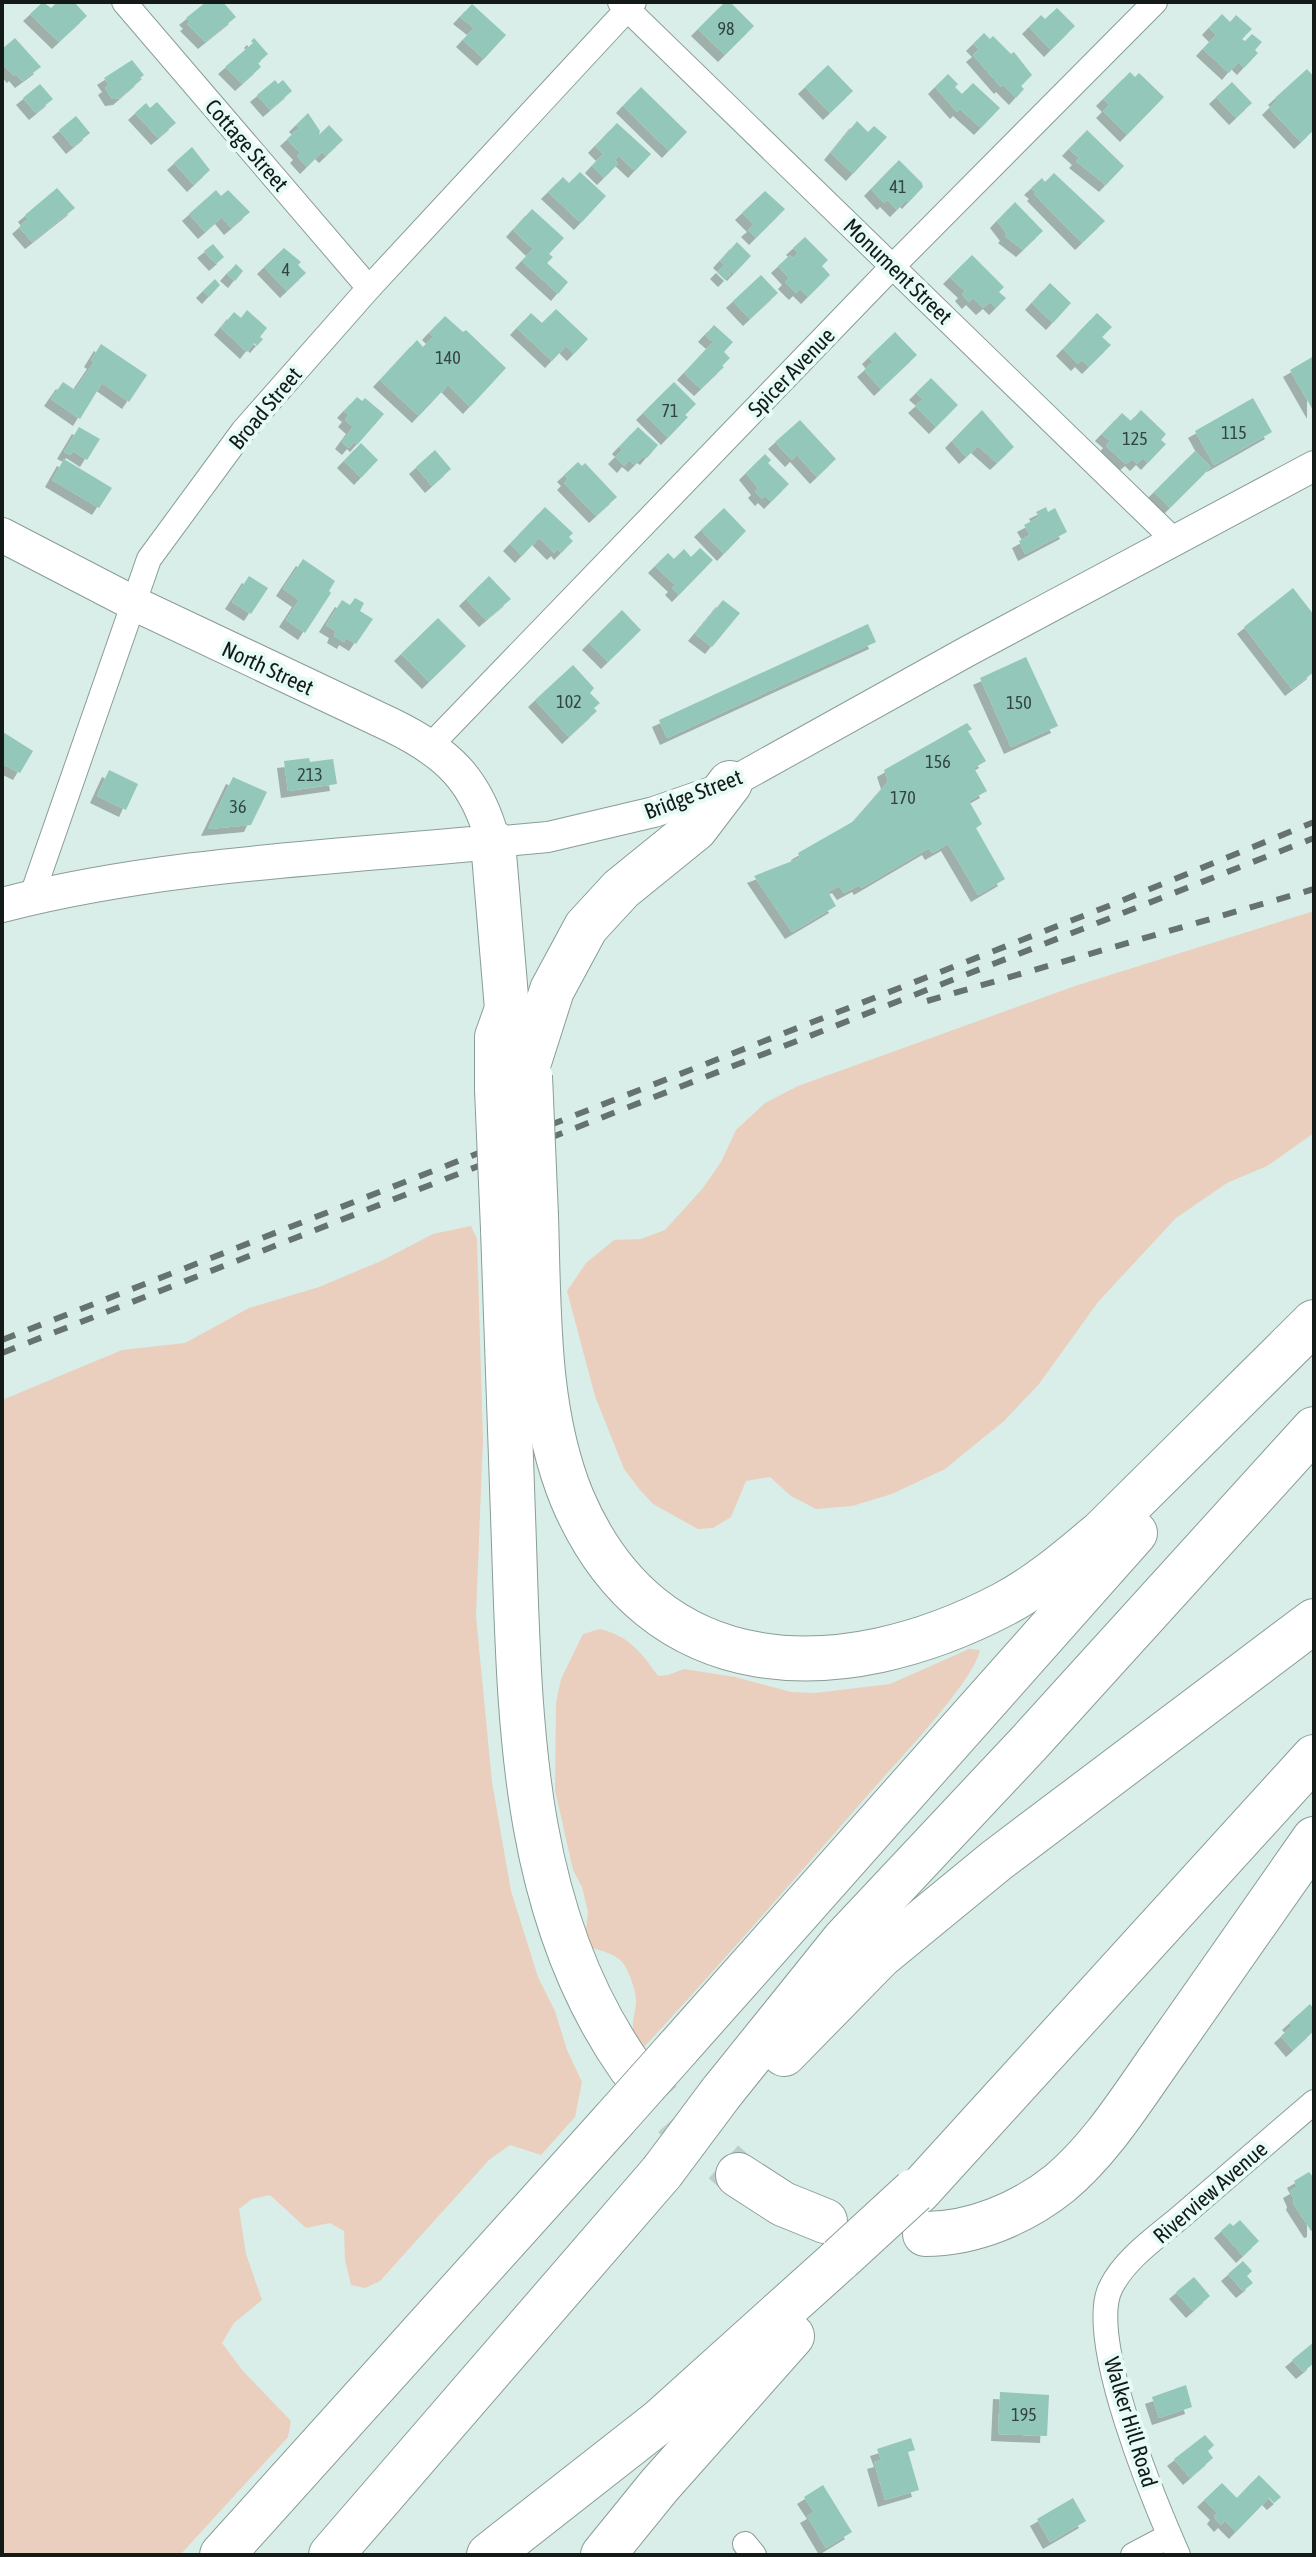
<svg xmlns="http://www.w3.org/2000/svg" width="1316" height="2557" font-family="'Asap Condensed',sans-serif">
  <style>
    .green { fill: #eacfbe }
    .building { fill: #92c7b9; filter: url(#shadow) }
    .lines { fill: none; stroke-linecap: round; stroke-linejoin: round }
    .motorway-tunnel { stroke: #bbcec9; stroke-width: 44; stroke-dasharray: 44 22; stroke-linecap: butt }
    .minor-casing { stroke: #899d97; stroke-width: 26 }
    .tertiary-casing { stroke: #899d97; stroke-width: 32 }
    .secondary-casing { stroke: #899d97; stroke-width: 36 }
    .motorway-casing { stroke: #899d97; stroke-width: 46 }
    .minor { stroke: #fff; stroke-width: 24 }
    .tertiary { stroke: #fff; stroke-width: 30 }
    .secondary { stroke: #fff; stroke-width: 34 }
    .motorway { stroke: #fff; stroke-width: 44 }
    .rail { stroke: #65726e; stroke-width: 6; stroke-dasharray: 14 14; stroke-linecap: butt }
    .motorway-bridge-casing { stroke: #899d97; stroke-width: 46; stroke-linecap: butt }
    .motorway-bridge { stroke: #fff; stroke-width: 44 }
    .labels { text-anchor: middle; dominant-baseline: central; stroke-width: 8; stroke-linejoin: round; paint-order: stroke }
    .number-label { font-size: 18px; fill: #334540 }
    .street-label { font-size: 22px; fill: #131a18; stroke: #e6fbf5 }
  </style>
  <defs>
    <filter id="shadow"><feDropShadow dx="-7" dy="7" stdDeviation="0" flood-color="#0004"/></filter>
  </defs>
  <rect width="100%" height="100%" fill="#d9eee8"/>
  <g class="green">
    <polygon points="1314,911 1314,1133 1267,1166 1227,1183 1176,1218 1098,1302 1039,1384 1004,1421 945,1469 892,1494 852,1506 816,1509 791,1496 770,1477 746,1481 731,1517 713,1528 698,1529 653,1504 640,1490 624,1469 595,1396 567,1291 586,1263 614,1240 641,1239 665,1230 703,1188 721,1162 736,1130 765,1103 798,1086 1075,986"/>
    <polygon points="471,1226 477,1239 483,1440 476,1616 492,1782 511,1891 538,1977 555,2011 567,2050 582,2082 575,2117 541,2155 510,2145 489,2160 380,2281 365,2288 351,2285 345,2260 344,2231 330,2223 306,2228 270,2195 252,2199 239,2209 246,2254 262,2300 234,2323 222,2343 242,2370 291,2421 288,2437 180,2555 2,2555 2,1400 122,1350 185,1343 249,1308 319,1287 381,1261 433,1234"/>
    <path d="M600 1629C629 1636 641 1652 658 1676L668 1675 684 1669 735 1677 791 1692 815 1693 890 1684 969 1649 980 1650C974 1681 898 1761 874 1788 798 1875 722 1963 644 2047 626 2032 635 2020 636 2001 636 1995 634 1988 632 1982 624 1957 616 1955 592 1948L586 1930 588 1912 582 1887 573 1870 555 1790 556 1703 561 1679 583 1634Z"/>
  </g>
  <g class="building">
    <polygon points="43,2 51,8 57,2 74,2 87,16 59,42 30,14"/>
    <polygon points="206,2 223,2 236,17 205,42 187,24 190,22 186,18"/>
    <polygon points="725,2 730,2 754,26 725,55 698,29"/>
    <polygon points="472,4 506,35 484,59 463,40 474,28 460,17"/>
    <polygon points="1057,8 1075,26 1051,50 1029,27 1041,15 1045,19"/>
    <polygon points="1222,14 1230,22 1236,15 1252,29 1242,39 1245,41 1252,34 1262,42 1255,50 1258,53 1244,68 1238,62 1229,73 1203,49 1216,35 1209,28"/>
    <polygon points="984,33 990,39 993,36 1011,54 1014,52 1032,75 1021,86 1024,89 1016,98 1003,85 1001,87 973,55 979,50 973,44"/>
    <polygon points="15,38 41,67 22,81 16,74 14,76 2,63 2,49"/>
    <polygon points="254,38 268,54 258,63 261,67 242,84 225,67 253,43 251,41"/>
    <polygon points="132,60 144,75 140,78 142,79 120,98 112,99 105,88 109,85 104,78"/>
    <polygon points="828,65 853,91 830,113 805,87"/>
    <polygon points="1307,69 1314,77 1314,130 1301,142 1269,108 1277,100 1275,98"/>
    <polygon points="1130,72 1135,77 1139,73 1164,97 1127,135 1103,111 1109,105 1103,99"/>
    <polygon points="948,74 958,84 955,87 962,94 973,83 1000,108 981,128 960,109 957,112 935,87"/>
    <polygon points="275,80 278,84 283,80 292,91 270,110 257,95"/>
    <polygon points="1232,82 1252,103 1236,118 1216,97"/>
    <polygon points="40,84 53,99 36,113 23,98"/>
    <polygon points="641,87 687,132 669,151 623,106"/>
    <polygon points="157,102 176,123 158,138 135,113 146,103 150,108"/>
    <polygon points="308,113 320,131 319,135 329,125 343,140 326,156 322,152 307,167 297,156 300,153 287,139 299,128 296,125"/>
    <polygon points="76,116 90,133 73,147 59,130"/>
    <polygon points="857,121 868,132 874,126 887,137 853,174 831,153"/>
    <polygon points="617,123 651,154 635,171 619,156 615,160 618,164 604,178 592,166 603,154 595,146"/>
    <polygon points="1087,130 1124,166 1106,185 1076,161 1079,158 1069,149"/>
    <polygon points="192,147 210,170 194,185 174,163"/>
    <polygon points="899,160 922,183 923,187 909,202 907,200 897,210 887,200 884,203 871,189"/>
    <polygon points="580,172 606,196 581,223 548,192 563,177 569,183"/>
    <polygon points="1054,173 1105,221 1082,243 1034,194 1036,192 1031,188 1042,178 1045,182"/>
    <polygon points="57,188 75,208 32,242 19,227 28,219 25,215"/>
    <polygon points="216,190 221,196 228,190 250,212 231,228 222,217 205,232 189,214"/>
    <polygon points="765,191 785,209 756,238 748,230 754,225 742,213"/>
    <polygon points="1015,202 1043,231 1023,250 1005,236 1007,234 997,221"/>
    <polygon points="532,209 564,238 549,254 553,257 547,263 568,282 558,294 522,261 533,249 513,230"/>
    <polygon points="805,237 828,260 822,266 830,275 808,297 800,289 796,293 785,282 789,278 778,266 790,255 793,258 798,253 793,248"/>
    <polygon points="737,242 751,256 734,274 720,261"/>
    <polygon points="213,244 224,257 216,264 204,251"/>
    <polygon points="284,248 301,262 298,265 306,273 287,291 264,267"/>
    <polygon points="972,255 1004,287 999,292 1006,298 996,308 990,302 983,308 973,298 969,302 962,294 965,291 950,277"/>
    <polygon points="236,264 243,271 235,281 227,274"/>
    <polygon points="723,266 731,274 725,280 717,272"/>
    <polygon points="761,275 778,293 750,319 733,301"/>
    <polygon points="215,279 220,285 209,297 203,291"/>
    <polygon points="1050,283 1071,303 1053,323 1032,303"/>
    <polygon points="556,309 588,339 574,354 566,346 552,361 517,328 531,313 542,323"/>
    <polygon points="247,310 267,328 260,337 263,339 257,346 254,343 247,352 221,328 234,312 241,318"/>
    <polygon points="1097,313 1112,327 1102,337 1111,345 1089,367 1082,360 1078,364 1063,349"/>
    <polygon points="445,316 463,332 466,330 506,368 470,407 448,385 419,416 380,380 417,340 423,347 433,337 429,333"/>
    <polygon points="714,325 733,342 724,352 730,358 722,366 724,367 701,389 684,373 713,342 705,335"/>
    <polygon points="895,332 917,355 881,389 864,370 873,362 869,357"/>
    <polygon points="101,344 147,375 129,402 102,383 80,419 51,399 63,382 75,390 94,362 91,360"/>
    <polygon points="1314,356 1314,412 1290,370"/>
    <polygon points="931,378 958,405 936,427 915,406 923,399 916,393"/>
    <polygon points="674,382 696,404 685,415 688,417 668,438 643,413"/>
    <polygon points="357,397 362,401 365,398 384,414 357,445 354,442 349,448 342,442 353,427 345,420 349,415 344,411"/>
    <polygon points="1253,398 1272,432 1214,465 1195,431"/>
    <polygon points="982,410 1014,447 997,463 978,446 966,457 952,441"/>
    <polygon points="1141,410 1166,434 1161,440 1166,444 1148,463 1143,458 1137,464 1132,459 1126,464 1106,446 1110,441 1102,434 1122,413 1131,421"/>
    <polygon points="800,420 836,459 817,477 797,455 792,460 775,442"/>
    <polygon points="79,427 100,439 87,460 73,451 70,455 64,452"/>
    <polygon points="638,427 658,445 647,458 644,456 635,465 629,460 624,466 615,457 622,450 619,447"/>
    <polygon points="361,443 378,460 361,478 344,461"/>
    <polygon points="435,450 451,469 432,486 416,467"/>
    <polygon points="1195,451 1211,467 1170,508 1154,492"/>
    <polygon points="765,454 771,460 768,463 789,484 771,502 765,496 762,499 755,491 758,488 746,473"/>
    <polygon points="64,459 112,488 99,508 52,480"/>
    <polygon points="578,462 582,466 585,463 617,497 596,516 564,483 568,479 564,475"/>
    <polygon points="545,507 573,533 569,537 573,541 561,553 558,549 554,553 539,538 522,556 510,544"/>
    <polygon points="1046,507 1048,512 1055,508 1067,532 1025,554 1019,541 1030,535 1024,525 1039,517 1036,512"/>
    <polygon points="724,508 746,531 724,554 701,530"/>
    <polygon points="700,548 713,560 679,595 672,588 675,585 655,566 668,553 674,559 684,549 691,557"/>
    <polygon points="303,559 335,581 329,591 331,593 305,633 286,620 299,600 283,589"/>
    <polygon points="249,576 268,588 251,614 232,602"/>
    <polygon points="489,576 511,599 486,620 466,599"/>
    <polygon points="1293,588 1314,615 1314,672 1292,689 1244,627"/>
    <polygon points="355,598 364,603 360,611 373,619 356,644 346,638 344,642 334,636 336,631 326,625 342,600 350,605"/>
    <polygon points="723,600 740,613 712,647 695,634"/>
    <polygon points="622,610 641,630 608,662 589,643"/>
    <polygon points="438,618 466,646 429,682 401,654"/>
    <polygon points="868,624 876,642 667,738 659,720"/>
    <polygon points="1026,657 1058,726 1011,747 980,678"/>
    <polygon points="573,665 594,688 590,693 600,703 594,708 597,711 569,737 535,700"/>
    <polygon points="967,723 972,729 968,731 986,761 974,768 987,791 969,801 982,824 976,828 1005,879 978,895 948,844 932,853 929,848 861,888 859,885 844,893 839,886 828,892 836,906 792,932 754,876 800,858 798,853 854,821 888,782 884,770"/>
    <polygon points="3,732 33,751 20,773 2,764"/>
    <polygon points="309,758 310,762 333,759 337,784 288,791 284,761"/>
    <polygon points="109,770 138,784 126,810 97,796"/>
    <polygon points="233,777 267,792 251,825 208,829"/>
    <polygon points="1310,2004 1314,2009 1314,2031 1293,2050 1281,2036 1292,2026 1289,2023"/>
    <polygon points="1309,2172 1314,2178 1314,2230 1311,2231 1293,2203 1294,2200 1290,2191 1297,2187 1294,2181"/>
    <polygon points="1240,2220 1259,2241 1243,2256 1221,2231 1230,2223 1233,2226"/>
    <polygon points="1243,2261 1252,2271 1247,2276 1253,2283 1243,2291 1228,2274"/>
    <polygon points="1194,2277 1210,2296 1193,2311 1176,2292"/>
    <polygon points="1314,2342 1314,2363 1303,2372 1292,2360"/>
    <polygon points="1186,2385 1192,2407 1159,2418 1152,2397"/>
    <polygon points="1000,2392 1049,2395 1047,2436 998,2434"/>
    <polygon points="1205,2435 1214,2445 1208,2451 1213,2458 1190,2478 1174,2459"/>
    <polygon points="911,2438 915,2450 908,2452 919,2490 885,2500 874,2462 881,2460 877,2449"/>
    <polygon points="1259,2475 1281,2497 1274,2503 1269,2498 1236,2532 1225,2521 1221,2525 1214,2517 1217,2513 1204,2500 1222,2483 1237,2498"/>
    <polygon points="823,2485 852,2532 826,2548 807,2516 814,2512 804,2497"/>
    <polygon points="1073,2498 1086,2521 1050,2542 1037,2519"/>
  </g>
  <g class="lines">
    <polyline class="motorway-tunnel" points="631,2068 677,2120 738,2175"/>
    <defs>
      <g id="minor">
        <polyline points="124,2 369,288"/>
        <polyline points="620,2 1175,541"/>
        <polyline points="430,746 893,266 1155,2"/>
        <polyline points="31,898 149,559 243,431 369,288 634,2"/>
        <polyline points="745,2544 754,2555"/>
        <polyline points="1133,2555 1169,2536"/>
        <path d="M1178 2555C1155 2503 1085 2336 1111 2287 1126 2257 1160 2235 1184 2214 1227 2177 1271 2139 1314 2102"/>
      </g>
      <polyline id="tertiary" points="493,842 548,837 654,812 720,789 968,651 1314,466"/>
      <path id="secondary" d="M2 535 135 604 391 725C447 752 477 780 493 842 329 858 162 864 2 905"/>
      <g id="motorway">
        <polyline points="493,842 507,1009 497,1037 497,1089"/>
        <polyline points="530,1059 552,990 586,927 621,889 695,829 730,783"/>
        <path d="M536 1216C539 1309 536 1410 572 1498 653 1689 842 1689 1004 1604 1040 1585 1071 1558 1102 1532L1314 1322"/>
        <path d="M503 1229C507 1334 510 1439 514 1544 520 1725 522 1914 631 2068"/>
        <polyline points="678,2048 1135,1533"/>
        <polyline points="784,2054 880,1956 997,1860 1314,1621"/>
        <polyline points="721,2093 844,1940 1029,1743 1314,1429"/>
        <polyline points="738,2175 783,2204 825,2221"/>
        <polyline points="918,2192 1314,1757"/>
        <path d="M925 2234C973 2234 1023 2213 1060 2183 1103 2147 1134 2095 1167 2049 1216 1979 1265 1909 1314 1839"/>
        <polyline points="222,2555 613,2121"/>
        <polyline points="331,2555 662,2172"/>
        <polyline points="489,2555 660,2421 840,2259"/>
        <polyline points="603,2555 659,2486 792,2336"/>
      </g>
    </defs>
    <use href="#minor" class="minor-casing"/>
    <use href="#tertiary" class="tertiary-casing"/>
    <use href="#secondary" class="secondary-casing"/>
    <use href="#motorway" class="motorway-casing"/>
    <use href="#minor" class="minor"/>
    <use href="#tertiary" class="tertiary"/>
    <use href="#secondary" class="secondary"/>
    <use href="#motorway" class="motorway"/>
    <g class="rail">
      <polyline points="927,1001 1314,889"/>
      <polyline points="2,1340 1111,905 1314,822"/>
      <polyline points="2,1353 1314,838"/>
    </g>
    <defs>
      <g id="motorway-bridge">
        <polyline points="530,1076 536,1216"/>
        <polyline points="497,1089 503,1229"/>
        <polyline points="613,2121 678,2048"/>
        <polyline points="662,2172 721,2093"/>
        <polyline points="840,2259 914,2191"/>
      </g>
    </defs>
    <use href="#motorway-bridge" class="motorway-bridge-casing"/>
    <use href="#motorway-bridge" class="motorway-bridge"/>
  </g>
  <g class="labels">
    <g class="number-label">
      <text x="726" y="28">98</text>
      <text x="898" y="186">41</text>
      <text x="286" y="269">4</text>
      <text x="448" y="357">140</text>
      <text x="670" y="410">71</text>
      <text x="1234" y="432">115</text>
      <text x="1135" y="438">125</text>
      <text x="569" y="701">102</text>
      <text x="1019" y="702">150</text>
      <text x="938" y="761">156</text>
      <text x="310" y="774">213</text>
      <text x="903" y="797">170</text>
      <text x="238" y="806">36</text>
      <text x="1024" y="2414">195</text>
    </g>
    <g class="street-label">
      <text transform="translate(247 145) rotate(49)">Cottage Street</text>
      <text transform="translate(898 271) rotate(44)">Monument Street</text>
      <text transform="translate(791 372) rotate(-46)">Spicer Avenue</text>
      <text transform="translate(265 408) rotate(-50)">Broad Street</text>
      <text transform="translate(268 668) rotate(25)">North Street</text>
      <text transform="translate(693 794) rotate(-21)">Bridge Street</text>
      <text transform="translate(1210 2192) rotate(-41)">Riverview Avenue</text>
      <text transform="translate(1131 2422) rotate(73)">Walker Hill Road</text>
    </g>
  </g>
  <rect width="1316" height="2557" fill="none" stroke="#131a18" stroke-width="8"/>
</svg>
